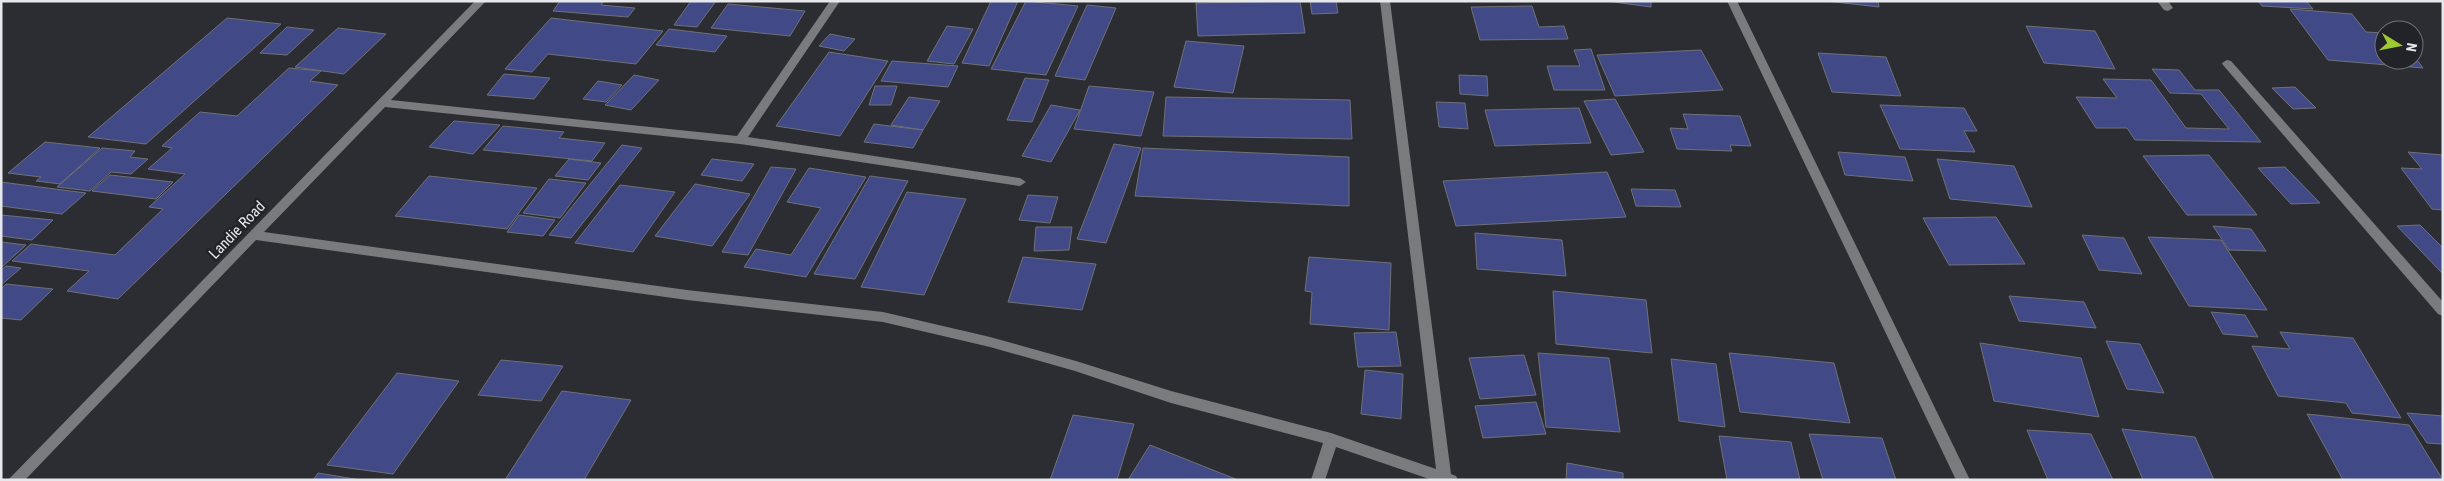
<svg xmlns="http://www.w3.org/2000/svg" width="2444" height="481" font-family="'Roboto Condensed',sans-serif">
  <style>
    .building { fill: #414a86; stroke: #6f7177 }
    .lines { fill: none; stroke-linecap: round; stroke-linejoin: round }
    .minor { fill: #7a7b7e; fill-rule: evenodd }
    .labels { text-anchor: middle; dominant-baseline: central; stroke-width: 5; stroke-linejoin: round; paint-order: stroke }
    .street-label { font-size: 15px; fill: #e7e8ec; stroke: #222328 }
  </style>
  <rect width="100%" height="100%" fill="#2c2d32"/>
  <g class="building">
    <polygon points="560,1 604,1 601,5 635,8 628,17 553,11"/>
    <polygon points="691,1 716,1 697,27 674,25"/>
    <polygon points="991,1 1018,1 989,66 962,63"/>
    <polygon points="1026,1 1078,6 1046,75 991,69"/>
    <polygon points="1300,1 1305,33 1198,36 1196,3"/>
    <polygon points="1310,1 1336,1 1338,13 1312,14"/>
    <polygon points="1606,1 1651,1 1651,7"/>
    <polygon points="1826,1 1878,1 1879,7"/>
    <polygon points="2258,1 2306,1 2313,9 2262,6"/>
    <polygon points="728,4 805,11 790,36 711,28"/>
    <polygon points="1087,5 1116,8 1085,80 1055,76"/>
    <polygon points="1532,6 1539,27 1564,26 1568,39 1480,40 1471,7"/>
    <polygon points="2290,9 2352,14 2366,32 2384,33 2384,60 2414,60 2414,56 2423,68 2328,60"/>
    <polygon points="227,18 281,24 146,144 88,137"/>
    <polygon points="551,18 663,31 636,64 548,54 532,72 505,69"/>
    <polygon points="947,26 973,29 954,64 927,61"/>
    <polygon points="2026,26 2095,31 2115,69 2044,63"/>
    <polygon points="287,27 314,30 287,55 260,53"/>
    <polygon points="338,28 386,34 344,74 295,67"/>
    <polygon points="669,29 727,36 715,52 656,45"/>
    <polygon points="830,34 855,39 844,51 819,46"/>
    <polygon points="1186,41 1244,46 1233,93 1174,87"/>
    <polygon points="1591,49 1605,90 1554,90 1547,66 1580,66 1574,50"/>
    <polygon points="1701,50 1723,90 1615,96 1597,55"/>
    <polygon points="829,52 888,61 840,136 776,126"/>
    <polygon points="1818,53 1886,57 1901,96 1832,92"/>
    <polygon points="892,61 958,66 948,87 881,81"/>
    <polygon points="289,68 321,71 310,81 338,85 118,299 67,291 89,271 12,261 31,244 115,255 163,209 149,207 185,174 148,169 172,148 162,146 200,112 237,116"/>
    <polygon points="2152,69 2179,70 2195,90 2219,90 2261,142 2135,140 2127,128 2096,128 2076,97 2117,98 2103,79 2151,80 2186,128 2229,129 2201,94 2170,93"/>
    <polygon points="504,74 550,78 534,99 487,95"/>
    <polygon points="634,75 659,80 631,110 605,105"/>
    <polygon points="1459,75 1487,76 1488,96 1460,94"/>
    <polygon points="1025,78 1049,80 1032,122 1007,120"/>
    <polygon points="598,81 622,85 606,102 583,99"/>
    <polygon points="875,86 897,86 891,105 869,105"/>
    <polygon points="1089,86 1154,92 1141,136 1074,129"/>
    <polygon points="2295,87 2316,108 2293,109 2272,88"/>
    <polygon points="909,97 940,101 923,130 891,125"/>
    <polygon points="1166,97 1350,100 1352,139 1163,136"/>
    <polygon points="1615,99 1644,152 1611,155 1584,101"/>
    <polygon points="1436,102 1465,103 1468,129 1439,127"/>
    <polygon points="1051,105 1080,110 1051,162 1022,156"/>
    <polygon points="1880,105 1964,108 1977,131 1964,131 1975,152 1900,149"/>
    <polygon points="1579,108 1591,143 1495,146 1485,110"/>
    <polygon points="1683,114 1740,116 1751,146 1730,145 1732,151 1677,149 1670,128 1688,129"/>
    <polygon points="454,121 500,125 473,154 429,147"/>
    <polygon points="874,124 923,130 913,148 864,142"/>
    <polygon points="503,126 564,132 559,138 605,143 592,161 483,150"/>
    <polygon points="45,142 100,148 60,184 36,181 41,177 8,173"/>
    <polygon points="1114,144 1141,148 1106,243 1077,239"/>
    <polygon points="622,145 642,148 571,238 549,235"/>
    <polygon points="102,148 135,151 130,157 148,159 131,174 111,172 90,191 57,187"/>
    <polygon points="1143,148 1349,157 1349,206 1135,196"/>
    <polygon points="1838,152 1905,157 1913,181 1845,175"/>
    <polygon points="2408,152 2443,155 2443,210 2432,209 2401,168 2422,169"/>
    <polygon points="2209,155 2257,215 2187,215 2143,156"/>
    <polygon points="569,159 601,163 588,180 555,176"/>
    <polygon points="712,159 754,164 742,181 701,175"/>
    <polygon points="1937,159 2014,166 2032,207 1950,199"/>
    <polygon points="771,167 796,169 748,255 722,252"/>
    <polygon points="2285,167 2320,203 2291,204 2258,168"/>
    <polygon points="809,168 866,177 806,277 744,267 756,249 791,255 821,208 787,202"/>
    <polygon points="1607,172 1626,217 1456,226 1443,181"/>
    <polygon points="110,175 173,182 156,199 92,191"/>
    <polygon points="429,176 537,188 507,229 395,216"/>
    <polygon points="870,176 908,181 855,279 814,274"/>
    <polygon points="549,179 586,183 560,218 523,213"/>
    <polygon points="1,182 86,193 62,214 1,206"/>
    <polygon points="695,184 750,194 712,246 655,236"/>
    <polygon points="620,185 675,192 633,252 575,243"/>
    <polygon points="1631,189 1675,190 1681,207 1636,206"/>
    <polygon points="907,192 966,199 924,295 861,287"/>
    <polygon points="1028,195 1058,197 1050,223 1019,220"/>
    <polygon points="1,215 53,220 32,240 1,236"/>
    <polygon points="519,215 555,220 543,236 507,232"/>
    <polygon points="1996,217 2025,264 1949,265 1923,218"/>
    <polygon points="2420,225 2443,248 2443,274 2397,226"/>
    <polygon points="2213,226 2251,229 2266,251 2229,250"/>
    <polygon points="1036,227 1072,227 1069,250 1034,251"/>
    <polygon points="1475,233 1562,240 1566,276 1477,269"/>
    <polygon points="2082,235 2124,238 2142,274 2099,270"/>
    <polygon points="2148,237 2221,240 2267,310 2189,306"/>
    <polygon points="1,242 26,245 2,267"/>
    <polygon points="1023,257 1096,264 1082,310 1008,302"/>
    <polygon points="1309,257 1391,263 1389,330 1310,324 1312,292 1305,291"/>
    <polygon points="6,266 21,268 1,285 1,270"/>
    <polygon points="6,284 53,289 21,320 1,318 1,289"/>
    <polygon points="1553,291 1646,300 1652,353 1556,344"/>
    <polygon points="2009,296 2084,302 2096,328 2019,321"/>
    <polygon points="2211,312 2245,315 2258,337 2223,334"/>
    <polygon points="1396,332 1401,366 1358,367 1354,333"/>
    <polygon points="2280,332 2353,338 2401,418 2352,413 2346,403 2278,396 2252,346 2290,349"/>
    <polygon points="2106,341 2140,344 2164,393 2127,389"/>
    <polygon points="1980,343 2081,358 2099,417 1994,401"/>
    <polygon points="1538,353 1609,358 1620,432 1546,427"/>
    <polygon points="1729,353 1834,363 1850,423 1740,412"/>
    <polygon points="1524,355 1536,395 1480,399 1469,358"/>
    <polygon points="1671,359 1716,364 1725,427 1679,421"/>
    <polygon points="501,360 563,366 541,401 478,395"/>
    <polygon points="1365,370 1403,374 1401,419 1361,414"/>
    <polygon points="397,373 459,381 393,474 327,465"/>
    <polygon points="562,391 631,400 584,480 505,480"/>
    <polygon points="1536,402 1546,434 1483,438 1475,406"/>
    <polygon points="2407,413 2443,416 2443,444 2427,443"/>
    <polygon points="2307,414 2409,425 2443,480 2343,480"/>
    <polygon points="1073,415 1134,424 1117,480 1050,480"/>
    <polygon points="2122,429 2195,437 2214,480 2143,480"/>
    <polygon points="2027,430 2091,434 2113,480 2048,480"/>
    <polygon points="1809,434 1882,438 1896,480 1823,480"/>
    <polygon points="1719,436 1791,442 1800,480 1727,480"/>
    <polygon points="1150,445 1238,480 1128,480"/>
    <polygon points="1567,463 1623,473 1623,480 1566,480"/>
    <polygon points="318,473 361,480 313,480"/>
  </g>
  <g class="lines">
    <g class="minor">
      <polygon points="475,1 486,1 391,100 737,136 830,1 840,1 748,137 1020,178 1026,182 1020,186 740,144 385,107 264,232 687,290 883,312 990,337 1076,361 1171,391 1331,433 1436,469 1380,1 1390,1 1451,474 1456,476 1458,480 1432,480 1336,447 1325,480 1311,480 1323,443 1171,403 1075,371 990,347 883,322 687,300 256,240 25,480 8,480"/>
      <polygon points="1727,1 1737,1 1970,480 1956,480"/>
      <polygon points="2157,1 2168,1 2173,8 2168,11 2164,10"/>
      <polygon points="2227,60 2231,61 2443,302 2443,316 2438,314 2223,65 2222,63"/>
    </g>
  </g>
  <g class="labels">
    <g class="street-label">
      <text transform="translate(237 230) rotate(-46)">Landie Road</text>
    </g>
  </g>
  <rect width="2444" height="481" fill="none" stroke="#e7e8ec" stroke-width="5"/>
  <g transform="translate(2399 45) rotate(100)"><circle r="24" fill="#222328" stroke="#717276"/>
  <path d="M0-4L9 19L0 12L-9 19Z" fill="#9dca31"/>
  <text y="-8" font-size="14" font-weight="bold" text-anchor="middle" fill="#e7e8ec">N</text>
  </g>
</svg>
